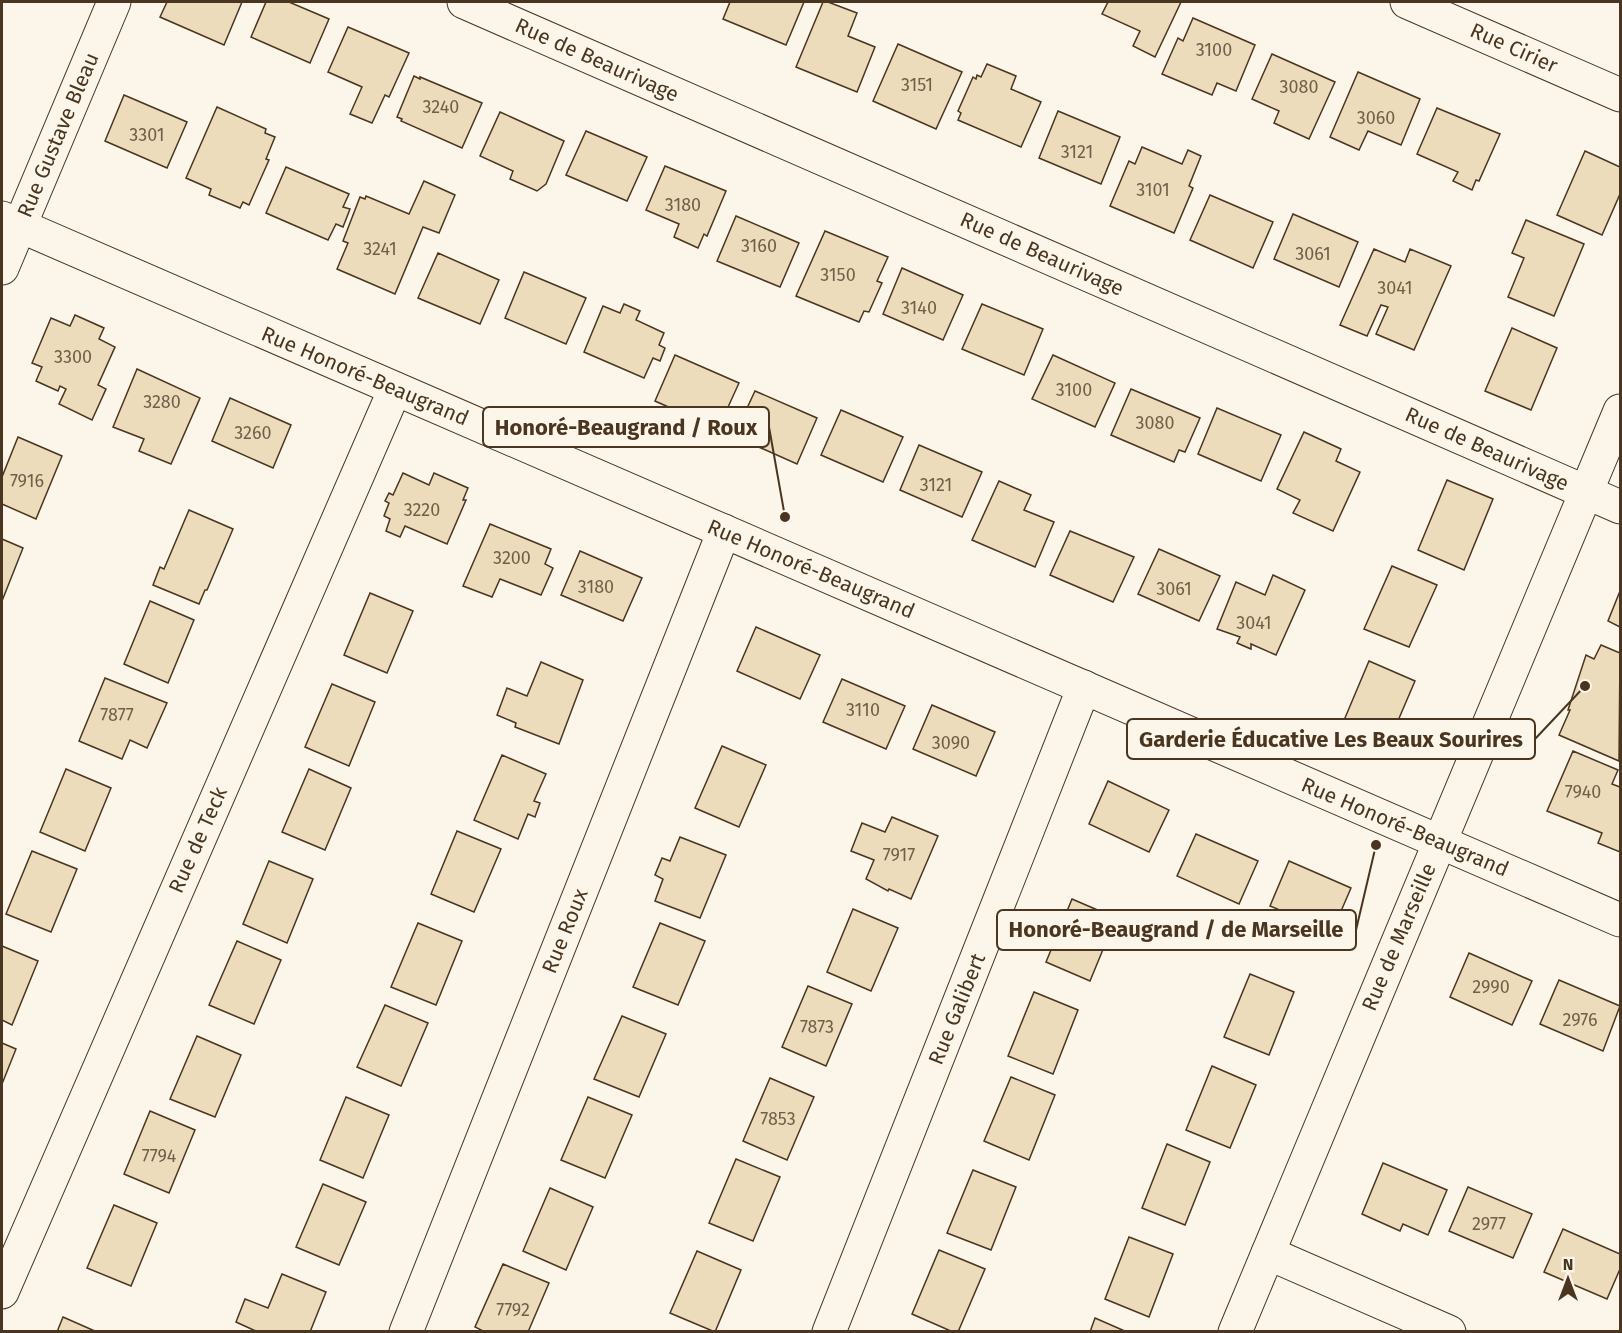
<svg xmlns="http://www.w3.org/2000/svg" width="1622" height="1333" font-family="'Fira Sans',sans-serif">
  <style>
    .building { fill: #ecdcbc; stroke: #4a3520; stroke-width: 1.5 }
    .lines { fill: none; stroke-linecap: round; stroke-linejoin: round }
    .minor-casing { stroke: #4a3520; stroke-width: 35 }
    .minor { stroke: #fbf6e9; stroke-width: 33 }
    .labels { text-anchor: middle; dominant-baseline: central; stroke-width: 4.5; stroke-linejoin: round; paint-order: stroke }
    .number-label { font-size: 18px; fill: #725f47 }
    .street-label { font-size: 21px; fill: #4a3520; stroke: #fbf6e9 }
    .leader { fill: none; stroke: #4a3520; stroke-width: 2 }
    .callout-dot { fill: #4a3520; stroke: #fbf6e9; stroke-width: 2 }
    .callout { fill: #fbf6e9; stroke: #4a3520; stroke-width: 2 }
    .callout-label { font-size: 22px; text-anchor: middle; font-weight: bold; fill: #4a3520 }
  </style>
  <rect width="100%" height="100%" fill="#fbf6e9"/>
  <g class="building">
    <polygon points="167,2 242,2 224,45 160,17"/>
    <polygon points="266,2 289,2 329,19 310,63 251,37"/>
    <polygon points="730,2 804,2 786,45 723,19"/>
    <polygon points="823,2 828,2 857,13 848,36 875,47 857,92 796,67"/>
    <polygon points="1108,2 1181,2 1155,57 1133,46 1140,31 1102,14"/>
    <polygon points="1193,18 1255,45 1236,91 1217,83 1212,95 1162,74 1178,38 1183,41"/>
    <polygon points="348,27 409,53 389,97 385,95 372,123 350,114 362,87 328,72"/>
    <polygon points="898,44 962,72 936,129 873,101"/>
    <polygon points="1272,54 1335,82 1309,139 1274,123 1279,111 1252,99"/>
    <polygon points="987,64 1016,76 1011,89 1041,102 1021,147 958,120 961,113 958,111 973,77 976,79 977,75 981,77"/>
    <polygon points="1358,72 1420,99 1401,145 1368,131 1359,150 1330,137"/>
    <polygon points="414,76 420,79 420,77 482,103 462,148 401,121 402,119 397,117"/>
    <polygon points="124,95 187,122 167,168 105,141"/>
    <polygon points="217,107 266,129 265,133 275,137 266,159 269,160 249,205 243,202 240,208 209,195 211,189 186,178"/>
    <polygon points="1437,108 1500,134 1479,181 1476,180 1472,190 1453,181 1458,172 1417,154"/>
    <polygon points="1058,111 1120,137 1101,184 1039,158"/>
    <polygon points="500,112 564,141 546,184 537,191 510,179 513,171 480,156"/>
    <polygon points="586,131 647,157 627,201 566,175"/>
    <polygon points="1142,147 1182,164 1188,150 1201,156 1189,186 1193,188 1174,233 1110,206 1129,161 1135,164"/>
    <polygon points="1585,151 1620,167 1620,194 1602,235 1557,215"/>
    <polygon points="665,166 726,191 707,236 704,234 698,248 674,237 679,224 646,210"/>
    <polygon points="286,167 349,194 343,207 350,209 343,227 336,224 328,240 266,213"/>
    <polygon points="424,181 455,195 439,233 423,227 395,294 337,269 348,243 343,241 360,197 365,199 366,196 409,214"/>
    <polygon points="1210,195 1273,222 1253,268 1190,240"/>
    <polygon points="1293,214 1358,242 1339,287 1274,259"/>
    <polygon points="736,216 799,243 780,287 717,261"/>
    <polygon points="1526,220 1584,244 1554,316 1508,297 1524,258 1512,253"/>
    <polygon points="825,231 888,257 877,281 882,283 869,312 864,311 859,322 796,296"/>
    <polygon points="1374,249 1405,262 1410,249 1451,266 1414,350 1376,334 1388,307 1381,305 1367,336 1340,325"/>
    <polygon points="438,253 499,280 480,324 418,298"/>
    <polygon points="902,268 963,295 943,340 883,314"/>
    <polygon points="524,272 586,298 566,344 505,318"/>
    <polygon points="624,304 640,311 636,320 664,333 659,345 665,348 660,361 653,358 644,378 584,352 603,306 620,313"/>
    <polygon points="982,304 1043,329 1024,375 962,349"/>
    <polygon points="75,315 104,328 99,339 115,347 98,385 106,389 92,420 59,404 66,389 60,386 58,391 36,381 42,367 32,363 51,318 70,326"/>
    <polygon points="1512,328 1557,348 1531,410 1485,391"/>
    <polygon points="675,355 739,383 718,429 655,401"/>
    <polygon points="1053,355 1115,383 1095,427 1032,399"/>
    <polygon points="137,369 200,398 171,464 139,451 144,439 113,427"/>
    <polygon points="1131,389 1200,418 1185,452 1179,450 1174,462 1111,435"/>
    <polygon points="755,391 817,418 797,464 734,436"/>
    <polygon points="230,398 291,425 273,468 212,441"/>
    <polygon points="1217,408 1281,435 1261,481 1198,454"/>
    <polygon points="841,410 903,437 883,482 821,455"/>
    <polygon points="1304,432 1341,449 1336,461 1360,472 1333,531 1293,513 1300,500 1277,489"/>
    <polygon points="18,437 62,456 36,519 2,504 2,477"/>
    <polygon points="919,445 982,472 962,517 900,490"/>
    <polygon points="403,473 429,485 434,473 468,488 463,500 466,500 447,544 405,526 400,537 386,531 390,519 384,516 389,503 385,501 389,493 393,495"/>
    <polygon points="1447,480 1493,499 1464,570 1418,550"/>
    <polygon points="999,481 1031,495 1024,510 1054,522 1035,567 972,540"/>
    <polygon points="189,510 233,529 207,590 205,590 199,604 153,585 160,567 164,569"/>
    <polygon points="490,524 551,549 545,564 553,568 541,595 500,579 492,597 463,586"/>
    <polygon points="1070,531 1134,557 1113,602 1050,575"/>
    <polygon points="2,539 23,548 2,601"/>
    <polygon points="1159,549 1220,576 1199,621 1138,594"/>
    <polygon points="580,551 642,578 623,621 561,595"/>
    <polygon points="1392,566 1437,585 1409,647 1364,629"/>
    <polygon points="1273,575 1305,590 1276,655 1251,644 1251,649 1237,643 1240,637 1217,629 1236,582 1265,595"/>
    <polygon points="1620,591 1620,627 1608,621"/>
    <polygon points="370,593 413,611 387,673 344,655"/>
    <polygon points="150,601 194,620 168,683 124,664"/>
    <polygon points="756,627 820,655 800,699 737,671"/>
    <polygon points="1601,645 1620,653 1619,761 1559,735 1570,710 1568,710 1586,655 1594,659"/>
    <polygon points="1369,661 1415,681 1388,744 1342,725"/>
    <polygon points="541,662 583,680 559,744 515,727 516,723 497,715 507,688 527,696"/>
    <polygon points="105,678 167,703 147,748 130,740 122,759 79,741"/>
    <polygon points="842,679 905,706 886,749 823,722"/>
    <polygon points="332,684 375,702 349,766 305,747"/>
    <polygon points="932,705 995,732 976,776 913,749"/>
    <polygon points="722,746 766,765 739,827 695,808"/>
    <polygon points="1573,751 1618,770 1612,784 1620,787 1620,852 1598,843 1602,833 1547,811"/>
    <polygon points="502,755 546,774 534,801 540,803 535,817 528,814 518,839 474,820"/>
    <polygon points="66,769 111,788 85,851 40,832"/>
    <polygon points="309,769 351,788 325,850 282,832"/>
    <polygon points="1108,781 1169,810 1149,852 1089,824"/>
    <polygon points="892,817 938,836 911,899 889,889 888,891 866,879 874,860 851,851 862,823 885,832"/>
    <polygon points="457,831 501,849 474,912 431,894"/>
    <polygon points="1196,834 1258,861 1239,904 1177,876"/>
    <polygon points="680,837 726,855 700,918 655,901 663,879 655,875 662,858 670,861"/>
    <polygon points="32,851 77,869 51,932 6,914"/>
    <polygon points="269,861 313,879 287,943 243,924"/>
    <polygon points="1289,861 1351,888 1332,932 1270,906"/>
    <polygon points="1072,899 1116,918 1090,981 1046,962"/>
    <polygon points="853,909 898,928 871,991 827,972"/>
    <polygon points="418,923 462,941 436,1005 391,987"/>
    <polygon points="660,923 705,941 678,1005 633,987"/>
    <polygon points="237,941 281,960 254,1024 209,1005"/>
    <polygon points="2,946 38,961 12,1025 2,1020"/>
    <polygon points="1469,953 1532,981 1512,1025 1450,997"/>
    <polygon points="1250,974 1294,992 1269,1055 1224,1037"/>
    <polygon points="1559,980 1620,1006 1603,1051 1540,1024"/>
    <polygon points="808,986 852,1004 826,1066 782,1047"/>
    <polygon points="1034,992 1078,1010 1053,1074 1008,1056"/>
    <polygon points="385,1005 428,1023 401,1086 357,1067"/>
    <polygon points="622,1016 666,1034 639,1097 594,1079"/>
    <polygon points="197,1036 241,1055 215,1117 170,1099"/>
    <polygon points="2,1043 16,1049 2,1084"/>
    <polygon points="1212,1066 1256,1085 1230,1148 1186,1130"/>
    <polygon points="1011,1077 1055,1095 1029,1160 984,1141"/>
    <polygon points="770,1078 814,1097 787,1160 743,1141"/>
    <polygon points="346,1097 389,1115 363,1178 320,1160"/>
    <polygon points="588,1097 632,1115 605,1178 561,1160"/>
    <polygon points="150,1111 195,1130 169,1193 124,1174"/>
    <polygon points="1167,1144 1210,1162 1185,1225 1142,1208"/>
    <polygon points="736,1159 780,1177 753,1241 709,1223"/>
    <polygon points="1383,1163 1447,1190 1428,1235 1403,1224 1400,1231 1362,1214"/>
    <polygon points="973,1170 1016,1187 991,1250 947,1233"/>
    <polygon points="323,1184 366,1202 339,1265 296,1247"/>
    <polygon points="1468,1187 1532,1214 1513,1258 1449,1231"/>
    <polygon points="550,1188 593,1207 566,1270 523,1251"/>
    <polygon points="114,1205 157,1223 131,1286 87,1268"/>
    <polygon points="1563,1229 1620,1254 1620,1269 1607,1299 1544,1272"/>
    <polygon points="1129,1237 1173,1254 1149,1317 1105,1299"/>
    <polygon points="939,1250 985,1269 958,1332 953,1332 912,1314"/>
    <polygon points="697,1251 741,1270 715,1332 670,1313"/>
    <polygon points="503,1264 549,1283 528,1332 485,1332 475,1327"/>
    <polygon points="282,1274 326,1292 310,1332 258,1332 236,1322 245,1299 268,1308"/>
    <polygon points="63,1317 97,1332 57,1332"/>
    <polygon points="1095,1318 1127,1332 1090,1332"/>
  </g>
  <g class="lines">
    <defs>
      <g id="minor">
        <polyline points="464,2 1620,507"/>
        <polyline points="1407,2 1620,95"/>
        <polyline points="2,218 1620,920"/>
        <polyline points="2,268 114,2"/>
        <polyline points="1268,1253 1449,1332"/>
        <polyline points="2,1292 395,389"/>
        <polyline points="406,1332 724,531"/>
        <polyline points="829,1332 1084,687"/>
        <polyline points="1235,1332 1620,411"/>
      </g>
    </defs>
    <use href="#minor" class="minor-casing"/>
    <use href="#minor" class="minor"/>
  </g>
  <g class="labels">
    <g class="number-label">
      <text x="1214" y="50">3100</text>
      <text x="917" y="85">3151</text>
      <text x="1299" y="87">3080</text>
      <text x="441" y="107">3240</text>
      <text x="1376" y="118">3060</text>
      <text x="147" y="135">3301</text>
      <text x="1077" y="152">3121</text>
      <text x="1153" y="190">3101</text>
      <text x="683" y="205">3180</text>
      <text x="759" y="246">3160</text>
      <text x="380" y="249">3241</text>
      <text x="1313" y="254">3061</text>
      <text x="838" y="275">3150</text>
      <text x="1395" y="288">3041</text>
      <text x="919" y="308">3140</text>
      <text x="73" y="357">3300</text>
      <text x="1074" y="390">3100</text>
      <text x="162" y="402">3280</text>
      <text x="1155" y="423">3080</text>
      <text x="253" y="433">3260</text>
      <text x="27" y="481">7916</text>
      <text x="936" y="485">3121</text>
      <text x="422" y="510">3220</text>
      <text x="512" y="558">3200</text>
      <text x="596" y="587">3180</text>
      <text x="1174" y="589">3061</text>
      <text x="1254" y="623">3041</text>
      <text x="863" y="710">3110</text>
      <text x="117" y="715">7877</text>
      <text x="951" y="743">3090</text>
      <text x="1583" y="792">7940</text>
      <text x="899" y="855">7917</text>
      <text x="1491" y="987">2990</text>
      <text x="1580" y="1020">2976</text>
      <text x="817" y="1027">7873</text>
      <text x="778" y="1119">7853</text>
      <text x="159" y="1156">7794</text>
      <text x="1489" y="1224">2977</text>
      <text x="513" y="1310">7792</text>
    </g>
    <g class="street-label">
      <text transform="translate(1514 48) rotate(24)">Rue Cirier</text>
      <text transform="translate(597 60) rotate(24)">Rue de Beaurivage</text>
      <text transform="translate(58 135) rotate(-67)">Rue Gustave Bleau</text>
      <text transform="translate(1042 254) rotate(24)">Rue de Beaurivage</text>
      <text transform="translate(365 376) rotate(23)">Rue Honoré-Beaugrand</text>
      <text transform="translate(1487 449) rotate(24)">Rue de Beaurivage</text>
      <text transform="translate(811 569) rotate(23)">Rue Honoré-Beaugrand</text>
      <text transform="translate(1405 827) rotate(23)">Rue Honoré-Beaugrand</text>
      <text transform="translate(198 840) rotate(-66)">Rue de Teck</text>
      <text transform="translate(565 931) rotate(-68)">Rue Roux</text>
      <text transform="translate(1399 937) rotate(-67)">Rue de Marseille</text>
      <text transform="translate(957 1009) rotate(-68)">Rue Galibert</text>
    </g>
  </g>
  <path class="leader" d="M785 517L769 427M1585 686L1535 739M1376 845L1356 930"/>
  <g class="callout-dot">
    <circle cx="785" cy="517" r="6"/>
    <circle cx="1585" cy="686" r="6"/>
    <circle cx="1376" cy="845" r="6"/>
  </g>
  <g class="callout">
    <rect x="483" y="407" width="286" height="40" rx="6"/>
    <rect x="1127" y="719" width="408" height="40" rx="6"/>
    <rect x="997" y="910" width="359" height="40" rx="6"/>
  </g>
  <g class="callout-label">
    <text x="626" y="435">Honoré-Beaugrand / Roux</text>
    <text x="1331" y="747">Garderie Éducative Les Beaux Sourires</text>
    <text x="1176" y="937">Honoré-Beaugrand / de Marseille</text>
  </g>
  <rect width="1622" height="1333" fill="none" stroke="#4a3520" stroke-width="6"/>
  <g transform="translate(1568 1279)" stroke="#fbf6e9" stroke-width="4.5" paint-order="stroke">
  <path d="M0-4.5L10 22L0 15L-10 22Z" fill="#4a3520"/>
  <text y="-9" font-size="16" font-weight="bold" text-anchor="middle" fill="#4a3520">N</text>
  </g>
</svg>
